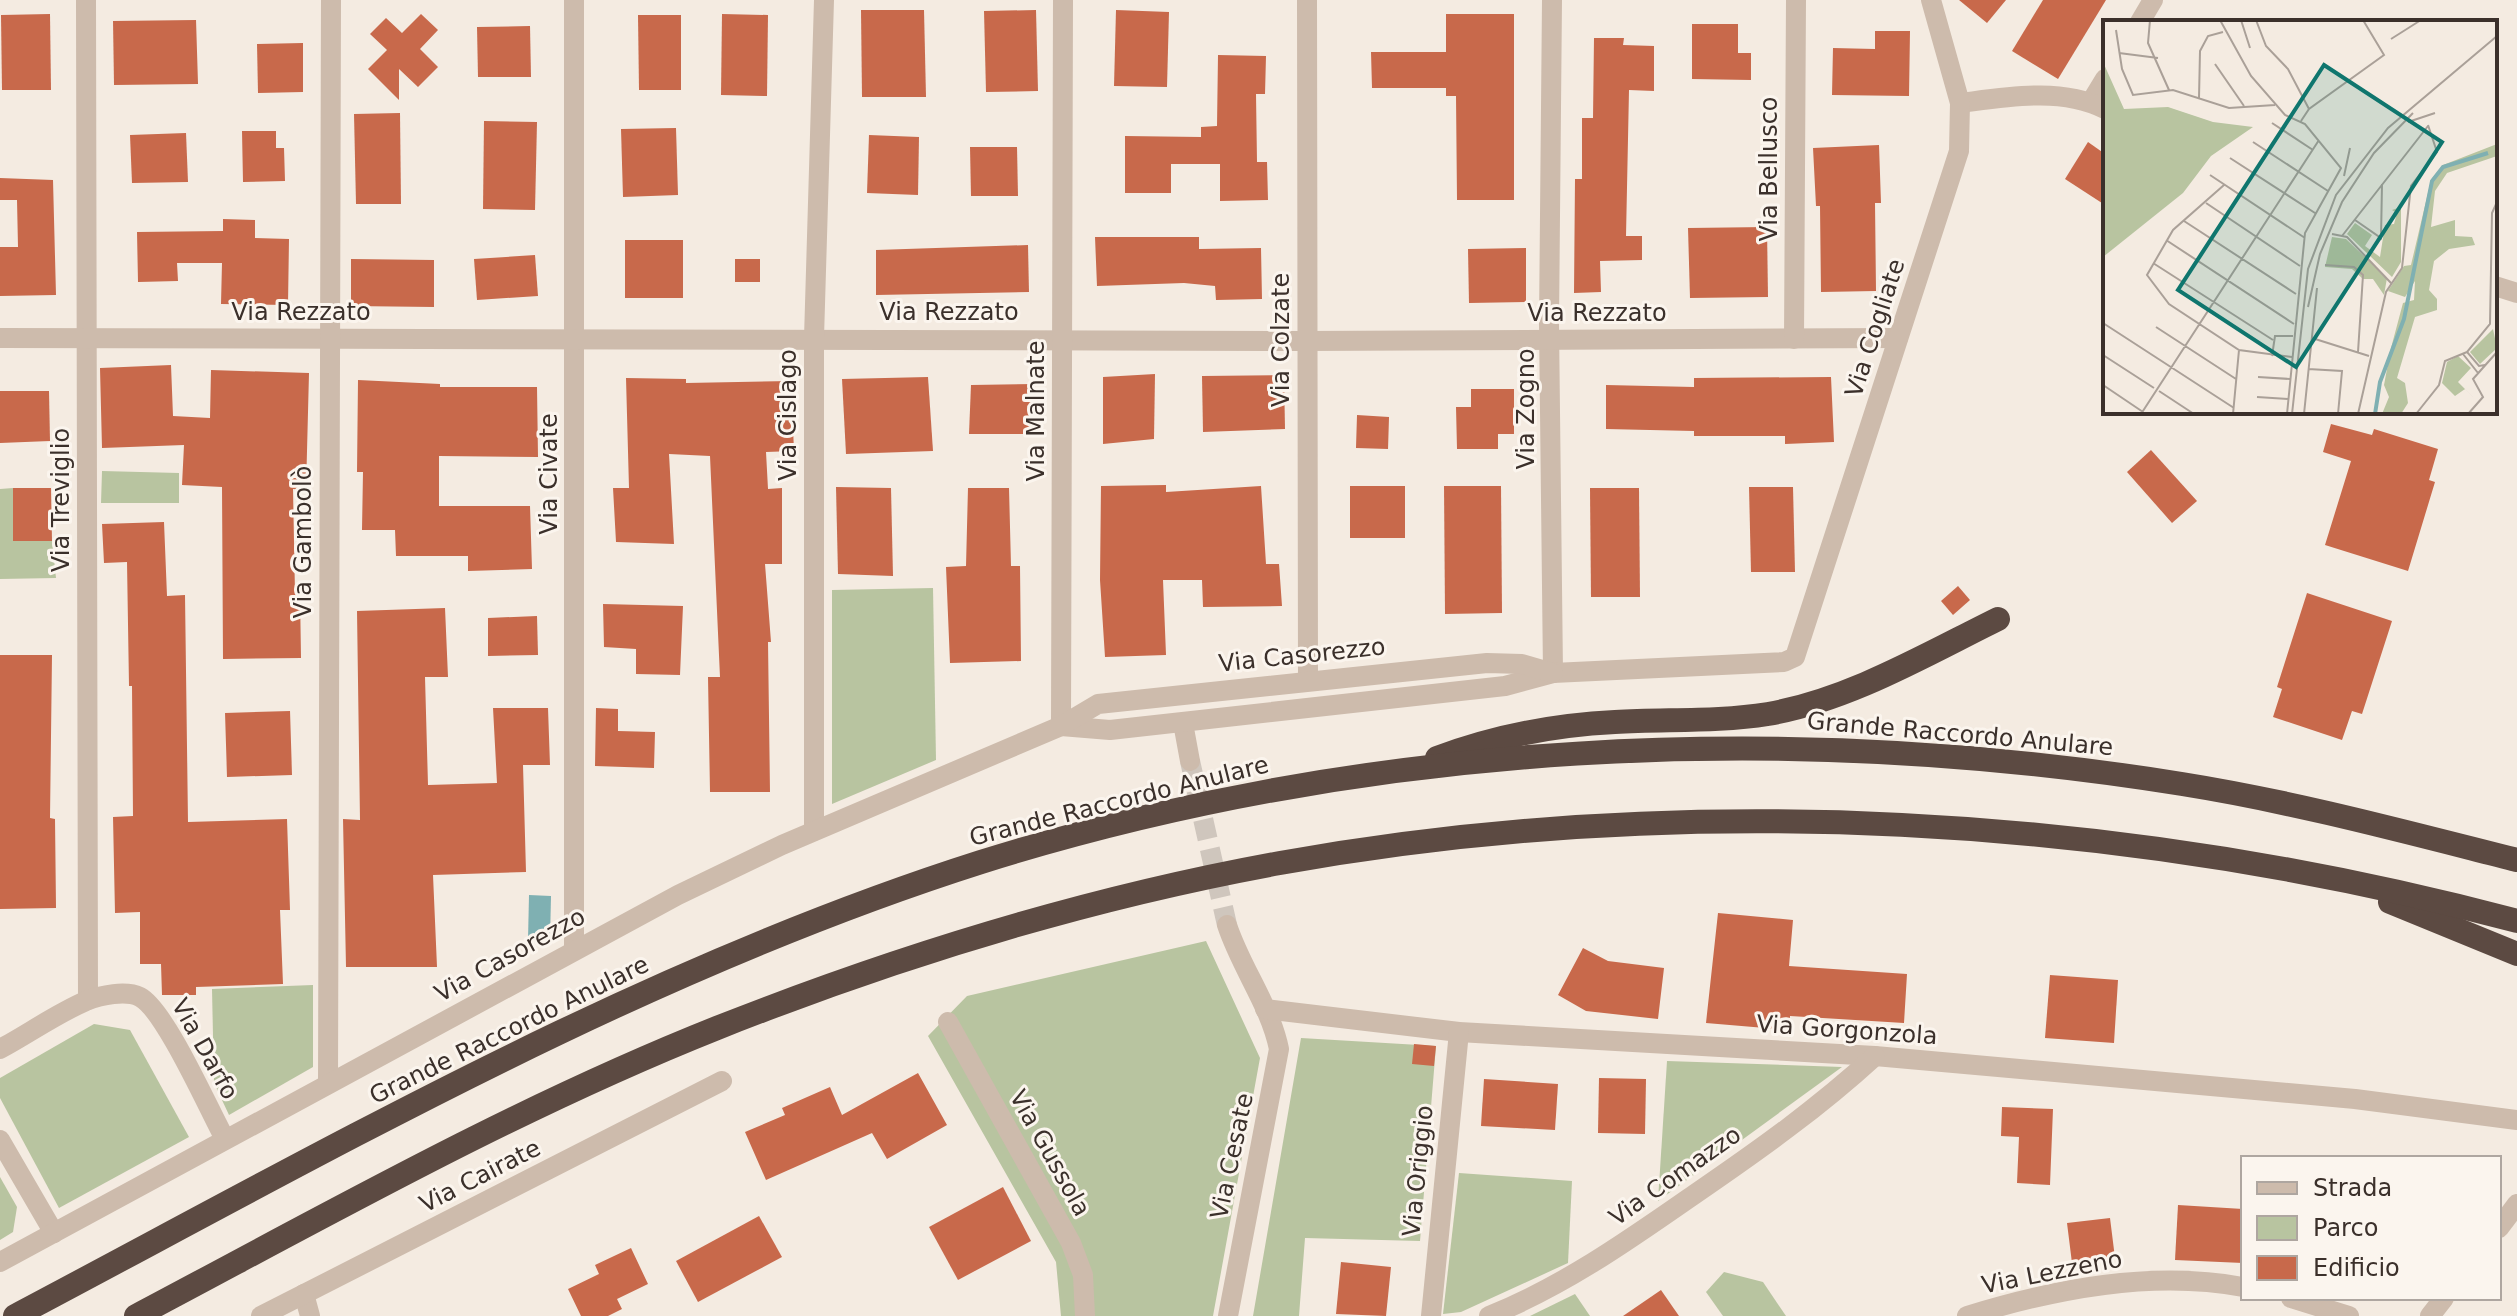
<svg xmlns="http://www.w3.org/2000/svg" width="2517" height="1316" font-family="'DejaVu Sans',sans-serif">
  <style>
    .green { fill: #b8c4a0 }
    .water { fill: #7fb0b2 }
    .building { fill: #c8694b }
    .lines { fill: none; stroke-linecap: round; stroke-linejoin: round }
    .street-tunnel { stroke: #cfc6bd; stroke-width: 20; stroke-dasharray: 20 10; stroke-linecap: butt }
    .street { stroke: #cdbbac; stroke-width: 20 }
    .highway { stroke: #5c4a42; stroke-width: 24 }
    .labels { text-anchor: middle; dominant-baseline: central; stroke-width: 6; stroke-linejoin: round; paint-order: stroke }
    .street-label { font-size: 24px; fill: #3b302b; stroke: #fbf5ee }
    .inset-river { fill: none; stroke: #7fb0b2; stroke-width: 4 }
    .inset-road { fill: none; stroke: #aaa098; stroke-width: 2 }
    .view { fill: #0f766e; fill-opacity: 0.15; stroke: #0f766e; stroke-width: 4 }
    .inset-edge { fill: none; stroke: #3b302b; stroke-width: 4 }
  </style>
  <rect width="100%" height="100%" fill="#f4ebe1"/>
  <g class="green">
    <polygon points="102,471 179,473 179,503 101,503"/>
    <polygon points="13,488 13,541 52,541 56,578 0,579 0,489"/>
    <polygon points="933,588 936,760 832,804 832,590"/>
    <polygon points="1206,941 1260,1058 1213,1316 1061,1316 1056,1262 928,1036 967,996"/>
    <polygon points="313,985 313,1067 229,1115 214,1083 212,989"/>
    <polygon points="94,1024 130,1030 189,1137 59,1208 0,1098 0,1078"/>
    <polygon points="1301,1038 1436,1046 1420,1241 1305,1238 1299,1316 1253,1316"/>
    <polygon points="1667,1061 1842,1067 1658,1201"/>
    <polygon points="1459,1173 1572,1181 1568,1263 1461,1312 1443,1314"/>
    <polygon points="0,1177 17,1207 13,1232 0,1240"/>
    <polygon points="1724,1272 1763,1282 1786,1316 1723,1316 1706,1292"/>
    <polygon points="1575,1294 1590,1316 1530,1316"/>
  </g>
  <polygon class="water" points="529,895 551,896 550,940 528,940"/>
  <g class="building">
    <polygon points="1959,0 2006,0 1987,23"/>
    <polygon points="2043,0 2106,0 2058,79 2012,51"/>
    <polygon points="861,10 924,10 926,97 862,97"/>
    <polygon points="1036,10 1038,91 986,92 984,11"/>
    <polygon points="1116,10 1169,12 1167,87 1114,86"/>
    <polygon points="50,14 51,90 2,90 1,15"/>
    <polygon points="421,14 438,30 420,49 438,67 418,87 399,69 399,100 368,69 387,50 370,34 386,18 402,33"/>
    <polygon points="722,14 768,15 767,96 721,95"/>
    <polygon points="1446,14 1514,14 1514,200 1457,200 1456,96 1446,96 1446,88 1372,88 1371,52 1446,52"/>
    <polygon points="638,15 681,15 681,90 639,90"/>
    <polygon points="196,20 198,84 114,85 113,21"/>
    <polygon points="1692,24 1738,24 1738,53 1751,53 1751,80 1692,79"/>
    <polygon points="530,26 531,77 478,77 477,27"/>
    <polygon points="1875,31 1910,31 1909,96 1832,95 1833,48 1875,49"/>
    <polygon points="1594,38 1624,38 1623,45 1654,46 1654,91 1629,90 1626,236 1642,236 1642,260 1600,261 1601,292 1574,293 1575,179 1582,179 1582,118 1593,118"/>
    <polygon points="303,43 303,92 258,93 257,44"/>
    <polygon points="1218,55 1266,56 1265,94 1256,94 1257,162 1267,162 1268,200 1220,201 1220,164 1171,164 1171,193 1125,193 1125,136 1201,137 1201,127 1217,126"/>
    <polygon points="400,113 401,204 356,204 354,114"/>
    <polygon points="484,121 537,122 535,210 483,209"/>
    <polygon points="676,128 678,195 623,197 621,129"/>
    <polygon points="242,131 276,131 276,148 284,148 285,181 243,182"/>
    <polygon points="186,133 188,182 132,183 130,135"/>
    <polygon points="869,135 919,137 918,195 867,193"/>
    <polygon points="2088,142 2105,154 2105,205 2065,179"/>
    <polygon points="1879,145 1881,203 1875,203 1876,291 1821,292 1820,206 1816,206 1813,148"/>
    <polygon points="970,147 1017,147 1018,196 971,196"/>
    <polygon points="0,178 53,180 56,295 0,296 0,247 18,247 17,200 0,200"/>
    <polygon points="223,219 255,220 255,238 289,239 288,305 221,304 222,263 177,263 178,281 138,282 137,232 223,231"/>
    <polygon points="1767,227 1768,297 1690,298 1688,228"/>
    <polygon points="1095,237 1199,237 1199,249 1261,248 1262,299 1216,300 1215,286 1184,283 1097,286"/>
    <rect x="625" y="240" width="58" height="58"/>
    <polygon points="1028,245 1029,292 876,295 876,250"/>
    <polygon points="1526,248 1526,302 1469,303 1468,249"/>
    <polygon points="535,255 538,296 477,300 474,259"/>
    <polygon points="351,259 434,260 434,307 351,306"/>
    <rect x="735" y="259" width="25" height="23"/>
    <polygon points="171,365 173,416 210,418 211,370 309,373 306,490 293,489 295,594 300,594 301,658 223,659 222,487 182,485 184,445 102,448 100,368"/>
    <polygon points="1155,374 1154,439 1103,444 1103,377"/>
    <polygon points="1284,375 1285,429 1203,432 1202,376"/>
    <polygon points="928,377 933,451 846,454 842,379"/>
    <polygon points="1831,377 1834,442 1785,444 1785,436 1694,436 1694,431 1606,429 1606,385 1694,387 1694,378"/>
    <polygon points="626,378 686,379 686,383 791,381 794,451 766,452 768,489 782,488 782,564 765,564 771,642 768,642 770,792 710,792 708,677 720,677 710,456 669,454 674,544 616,542 613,488 629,488"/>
    <polygon points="358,380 440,384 440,387 537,387 538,457 439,456 439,506 530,506 532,569 468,571 468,556 396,556 395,530 362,530 363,472 357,472"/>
    <polygon points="1035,384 1036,434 969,434 971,385"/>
    <polygon points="1471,389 1514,389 1514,434 1498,434 1498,449 1457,449 1456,407 1471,407"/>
    <polygon points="0,391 49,391 50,441 0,443"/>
    <polygon points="1357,415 1389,417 1388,449 1356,448"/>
    <polygon points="2331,424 2372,435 2374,429 2438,449 2429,480 2435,482 2408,571 2325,545 2351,461 2323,452"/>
    <polygon points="2151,450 2197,501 2172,523 2127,472"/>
    <polygon points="1166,485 1166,492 1261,486 1266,564 1279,564 1282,606 1203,607 1202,580 1163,580 1166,655 1105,657 1100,580 1101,486"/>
    <rect x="1350" y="486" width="55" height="52"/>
    <polygon points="1444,486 1501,486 1502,613 1445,614"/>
    <polygon points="836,487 891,488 893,576 838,574"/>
    <polygon points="1749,487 1793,487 1795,572 1751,572"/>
    <polygon points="13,488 51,488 52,541 13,541"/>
    <polygon points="968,488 1009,488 1011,566 1020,566 1021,661 950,663 946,567 966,566"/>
    <polygon points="1590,488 1639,488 1640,597 1591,597"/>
    <polygon points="164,522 167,596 185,595 188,822 287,819 290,910 280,910 283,984 196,987 196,995 162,995 161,964 140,964 140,912 115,913 113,817 133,816 132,686 129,686 127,562 104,563 102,524"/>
    <polygon points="1958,586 1970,600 1953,615 1941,601"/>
    <polygon points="2307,593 2392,621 2362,714 2352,711 2342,740 2273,717 2282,689 2277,687"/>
    <polygon points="603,604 683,606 680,675 636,674 636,649 604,647"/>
    <polygon points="445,608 448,677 425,677 428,785 497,783 493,708 548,708 550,765 523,765 526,872 433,875 437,967 346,967 343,819 360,820 357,611"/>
    <polygon points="537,616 538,655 488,656 488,618"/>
    <polygon points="0,655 52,655 50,818 55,819 56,908 0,909"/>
    <polygon points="596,708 618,709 618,731 655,732 654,768 595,766"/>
    <polygon points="290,711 292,775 227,777 225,713"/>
    <polygon points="1718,913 1793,920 1789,966 1907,974 1904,1023 1790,1016 1790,1030 1706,1023"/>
    <polygon points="1583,948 1608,961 1664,968 1658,1019 1586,1011 1558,995"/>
    <polygon points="2050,975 2118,980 2114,1043 2045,1038"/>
    <polygon points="1414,1044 1436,1046 1434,1066 1412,1064"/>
    <polygon points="918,1073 947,1125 887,1159 872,1133 766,1180 745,1132 785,1115 782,1108 830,1087 842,1115"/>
    <polygon points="1599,1078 1646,1079 1645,1134 1598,1133"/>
    <polygon points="1484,1079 1558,1084 1555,1130 1481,1126"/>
    <polygon points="2002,1107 2053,1109 2050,1185 2017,1183 2019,1137 2001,1136"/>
    <polygon points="1003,1187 1031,1241 958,1280 929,1227"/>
    <polygon points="2178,1205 2243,1209 2243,1263 2175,1260"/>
    <polygon points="759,1216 782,1257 698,1302 676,1261"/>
    <polygon points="2110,1218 2115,1258 2072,1263 2067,1223"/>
    <polygon points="631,1248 648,1284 617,1299 622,1309 608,1316 581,1316 568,1289 599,1274 595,1265"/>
    <polygon points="1341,1262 1391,1267 1386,1316 1336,1314"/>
    <polygon points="1661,1290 1679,1316 1623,1316"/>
  </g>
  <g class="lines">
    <polyline class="street-tunnel" points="1190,761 1227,925"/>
    <g class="street">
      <polyline points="86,0 88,1000"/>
      <polyline points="574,0 574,949"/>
      <polyline points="1307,0 1308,681"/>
      <polyline points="1552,0 1549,324 1553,673"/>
      <polyline points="2140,22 2153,0"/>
      <polyline points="2091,102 2105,79"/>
      <path d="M1960 103C2007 97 2061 87 2105 109"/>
      <polyline points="2495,286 2517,293"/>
      <polyline points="0,338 1306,341 1898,338"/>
      <polyline points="1794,339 1796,0"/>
      <polyline points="1183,723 1190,761"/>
      <polyline points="1061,726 1110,730 1505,686 1553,673 1784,662 1795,657 1959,151 1960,103 1931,0"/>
      <polyline points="1061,726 1063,0"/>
      <polyline points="814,831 814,338 824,0"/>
      <path d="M1227 925C1241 968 1270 1005 1279 1049L1228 1316"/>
      <polyline points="1265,1009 1459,1032 1875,1056 2355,1099 2517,1120"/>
      <polyline points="948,1022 1071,1243 1083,1275 1085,1316"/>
      <path d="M0 1049C28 1034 56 1014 86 1001 101 995 126 990 140 997 165 1010 209 1110 225 1139"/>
      <polyline points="328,1084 331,0"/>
      <polyline points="0,1140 54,1233"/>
      <polyline points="2499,1228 2517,1204"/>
      <polyline points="0,1262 678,895 782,845 1061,726 1098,704 1487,663 1522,664 1553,673"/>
      <polyline points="304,1294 310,1316"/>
      <polyline points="2291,1298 2349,1316"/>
      <polyline points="261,1316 722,1081"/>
      <polyline points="1431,1316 1459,1032"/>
      <path d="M1489 1316C1564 1286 1629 1240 1695 1194 1759 1150 1817 1109 1875 1056"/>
      <path d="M1967 1316C2055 1289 2152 1270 2243 1287"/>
      <polyline points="2430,1316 2444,1298"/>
    </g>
    <g class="highway">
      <path d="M1437 758C1496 736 1553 725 1615 722 1666 719 1718 722 1768 714 1849 700 1925 655 1998 619"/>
      <polyline points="2390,902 2517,954"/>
      <path d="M15 1316C329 1150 641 970 981 862 1368 741 1783 720 2182 784 2295 802 2406 832 2517 860"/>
      <path d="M136 1316C327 1215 516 1108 717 1028 899 956 1087 898 1280 863 1687 790 2118 815 2517 921"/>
    </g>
  </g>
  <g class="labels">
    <g class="street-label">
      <text transform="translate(1769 169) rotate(-90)">Via Bellusco</text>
      <text x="301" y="312">Via Rezzato</text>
      <text x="949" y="312">Via Rezzato</text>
      <text x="1597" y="313">Via Rezzato</text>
      <text transform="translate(1875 328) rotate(-72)">Via Cogliate</text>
      <text transform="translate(1281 340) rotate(-90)">Via Colzate</text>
      <text transform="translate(1526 409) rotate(-90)">Via Zogno</text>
      <text transform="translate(1036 411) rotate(-90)">Via Malnate</text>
      <text transform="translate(788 415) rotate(-90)">Via Cislago</text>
      <text transform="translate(549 474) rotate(-90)">Via Civate</text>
      <text transform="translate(61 500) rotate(-90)">Via Treviglio</text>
      <text transform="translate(303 542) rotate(-90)">Via Gambolò</text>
      <text transform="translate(1302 655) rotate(-6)">Via Casorezzo</text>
      <text transform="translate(1960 734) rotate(5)">Grande Raccordo Anulare</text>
      <text transform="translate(1119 801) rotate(-14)">Grande Raccordo Anulare</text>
      <text transform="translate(510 955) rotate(-29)">Via Casorezzo</text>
      <text transform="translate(509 1030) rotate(-26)">Grande Raccordo Anulare</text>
      <text transform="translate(1847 1030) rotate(4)">Via Gorgonzola</text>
      <text transform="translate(205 1049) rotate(61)">Via Darfo</text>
      <text transform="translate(1050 1153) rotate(61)">Via Gussola</text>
      <text transform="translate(1232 1156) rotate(-78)">Via Cesate</text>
      <text transform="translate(1418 1171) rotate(-84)">Via Origgio</text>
      <text transform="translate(480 1176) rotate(-27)">Via Cairate</text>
      <text transform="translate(1675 1176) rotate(-35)">Via Comazzo</text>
      <text transform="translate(2052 1272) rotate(-11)">Via Lezzeno</text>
    </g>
  </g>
  <g transform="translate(2103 20)">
    <rect width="394" height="394" fill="#f4ebe1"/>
    <path d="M0 42 21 89 65 87 110 102 150 107 108 136 80 173 0 237ZM394 124V136L344 153 332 171 328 207 352 200V216L369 217 372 225 346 229 331 241 326 270 334 279V290L312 297 294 358 302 363 305 383 298 394H279L286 377 281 365 288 328 300 283 311 280 312 261 302 277 285 271 301 246 308 245 328 160 340 145ZM298 187V242L289 257 244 214 252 203 269 215 262 226 277 237 282 205 291 204 294 193 289 190ZM229 217 243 219 284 258 281 275 270 259H260L249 249 222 247ZM390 309 394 328 377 344 367 332ZM355 336 368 348 355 362 370 377 362 369 352 376 339 363 344 342Z" fill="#b8c4a0"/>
    <path class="inset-river" d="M272 394 277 362 301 299 329 161 340 147 385 133"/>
    <path class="inset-road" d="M47 0 45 23 66 70M117 0 148 56 182 95 202 104 238 148 202 213 184 394M138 0 147 28M153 0 163 26 185 49 206 89M13 10 19 49 30 75 70 70 126 88 172 85M288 19 318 0M16 33 55 38M112 44 141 86M96 78 97 31 105 16 120 12M198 101 206 89 281 35 260 0M305 102 332 93M169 103 210 130M150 122 225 171M127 138 212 193M107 155 202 218M241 156 247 128M121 165 70 210 44 255 66 284 136 330 189 337M103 183 197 246M252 200 278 218 279 164M81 201 193 274M229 214 244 217 288 263M239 216 325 106M63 220 191 304M50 243 170 320M222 245 251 247 260 255 255 332M205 287 217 234 239 182 271 133 310 93M0 303 131 388M53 307 133 359M209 318 266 336M360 334 375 353M0 335 51 368M169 336 172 316H190M382 345 376 346 364 332 387 304 389 193 394 182M205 349 239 351 235 394M155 357 187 359M0 365 43 394M56 371 91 394M154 377 185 379M38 394 216 120M130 394 136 330M189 394 205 249 233 175 285 108 394 16M201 394 214 268M255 394 283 272 299 248 308 166 334 132 325 105M313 394 336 365 342 341 364 332M365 394 380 377 370 359 394 332"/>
    <path class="view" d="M221 45 339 122 193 347 75 270Z"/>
    <rect width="394" height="394" class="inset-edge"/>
  </g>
  <rect x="2241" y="1156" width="260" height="144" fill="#fbf5ee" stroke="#aea6a0" stroke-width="2"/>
  <rect x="2257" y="1182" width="40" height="12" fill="#cdbbac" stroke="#aea6a0" stroke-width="2"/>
  <text x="2313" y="1196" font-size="24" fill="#3b302b">Strada</text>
  <rect x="2257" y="1216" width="40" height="24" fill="#b8c4a0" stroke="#aea6a0" stroke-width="2"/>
  <text x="2313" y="1236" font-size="24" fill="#3b302b">Parco</text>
  <rect x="2257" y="1256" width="40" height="24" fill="#c8694b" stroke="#aea6a0" stroke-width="2"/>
  <text x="2313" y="1276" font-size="24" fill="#3b302b">Edificio</text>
</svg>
